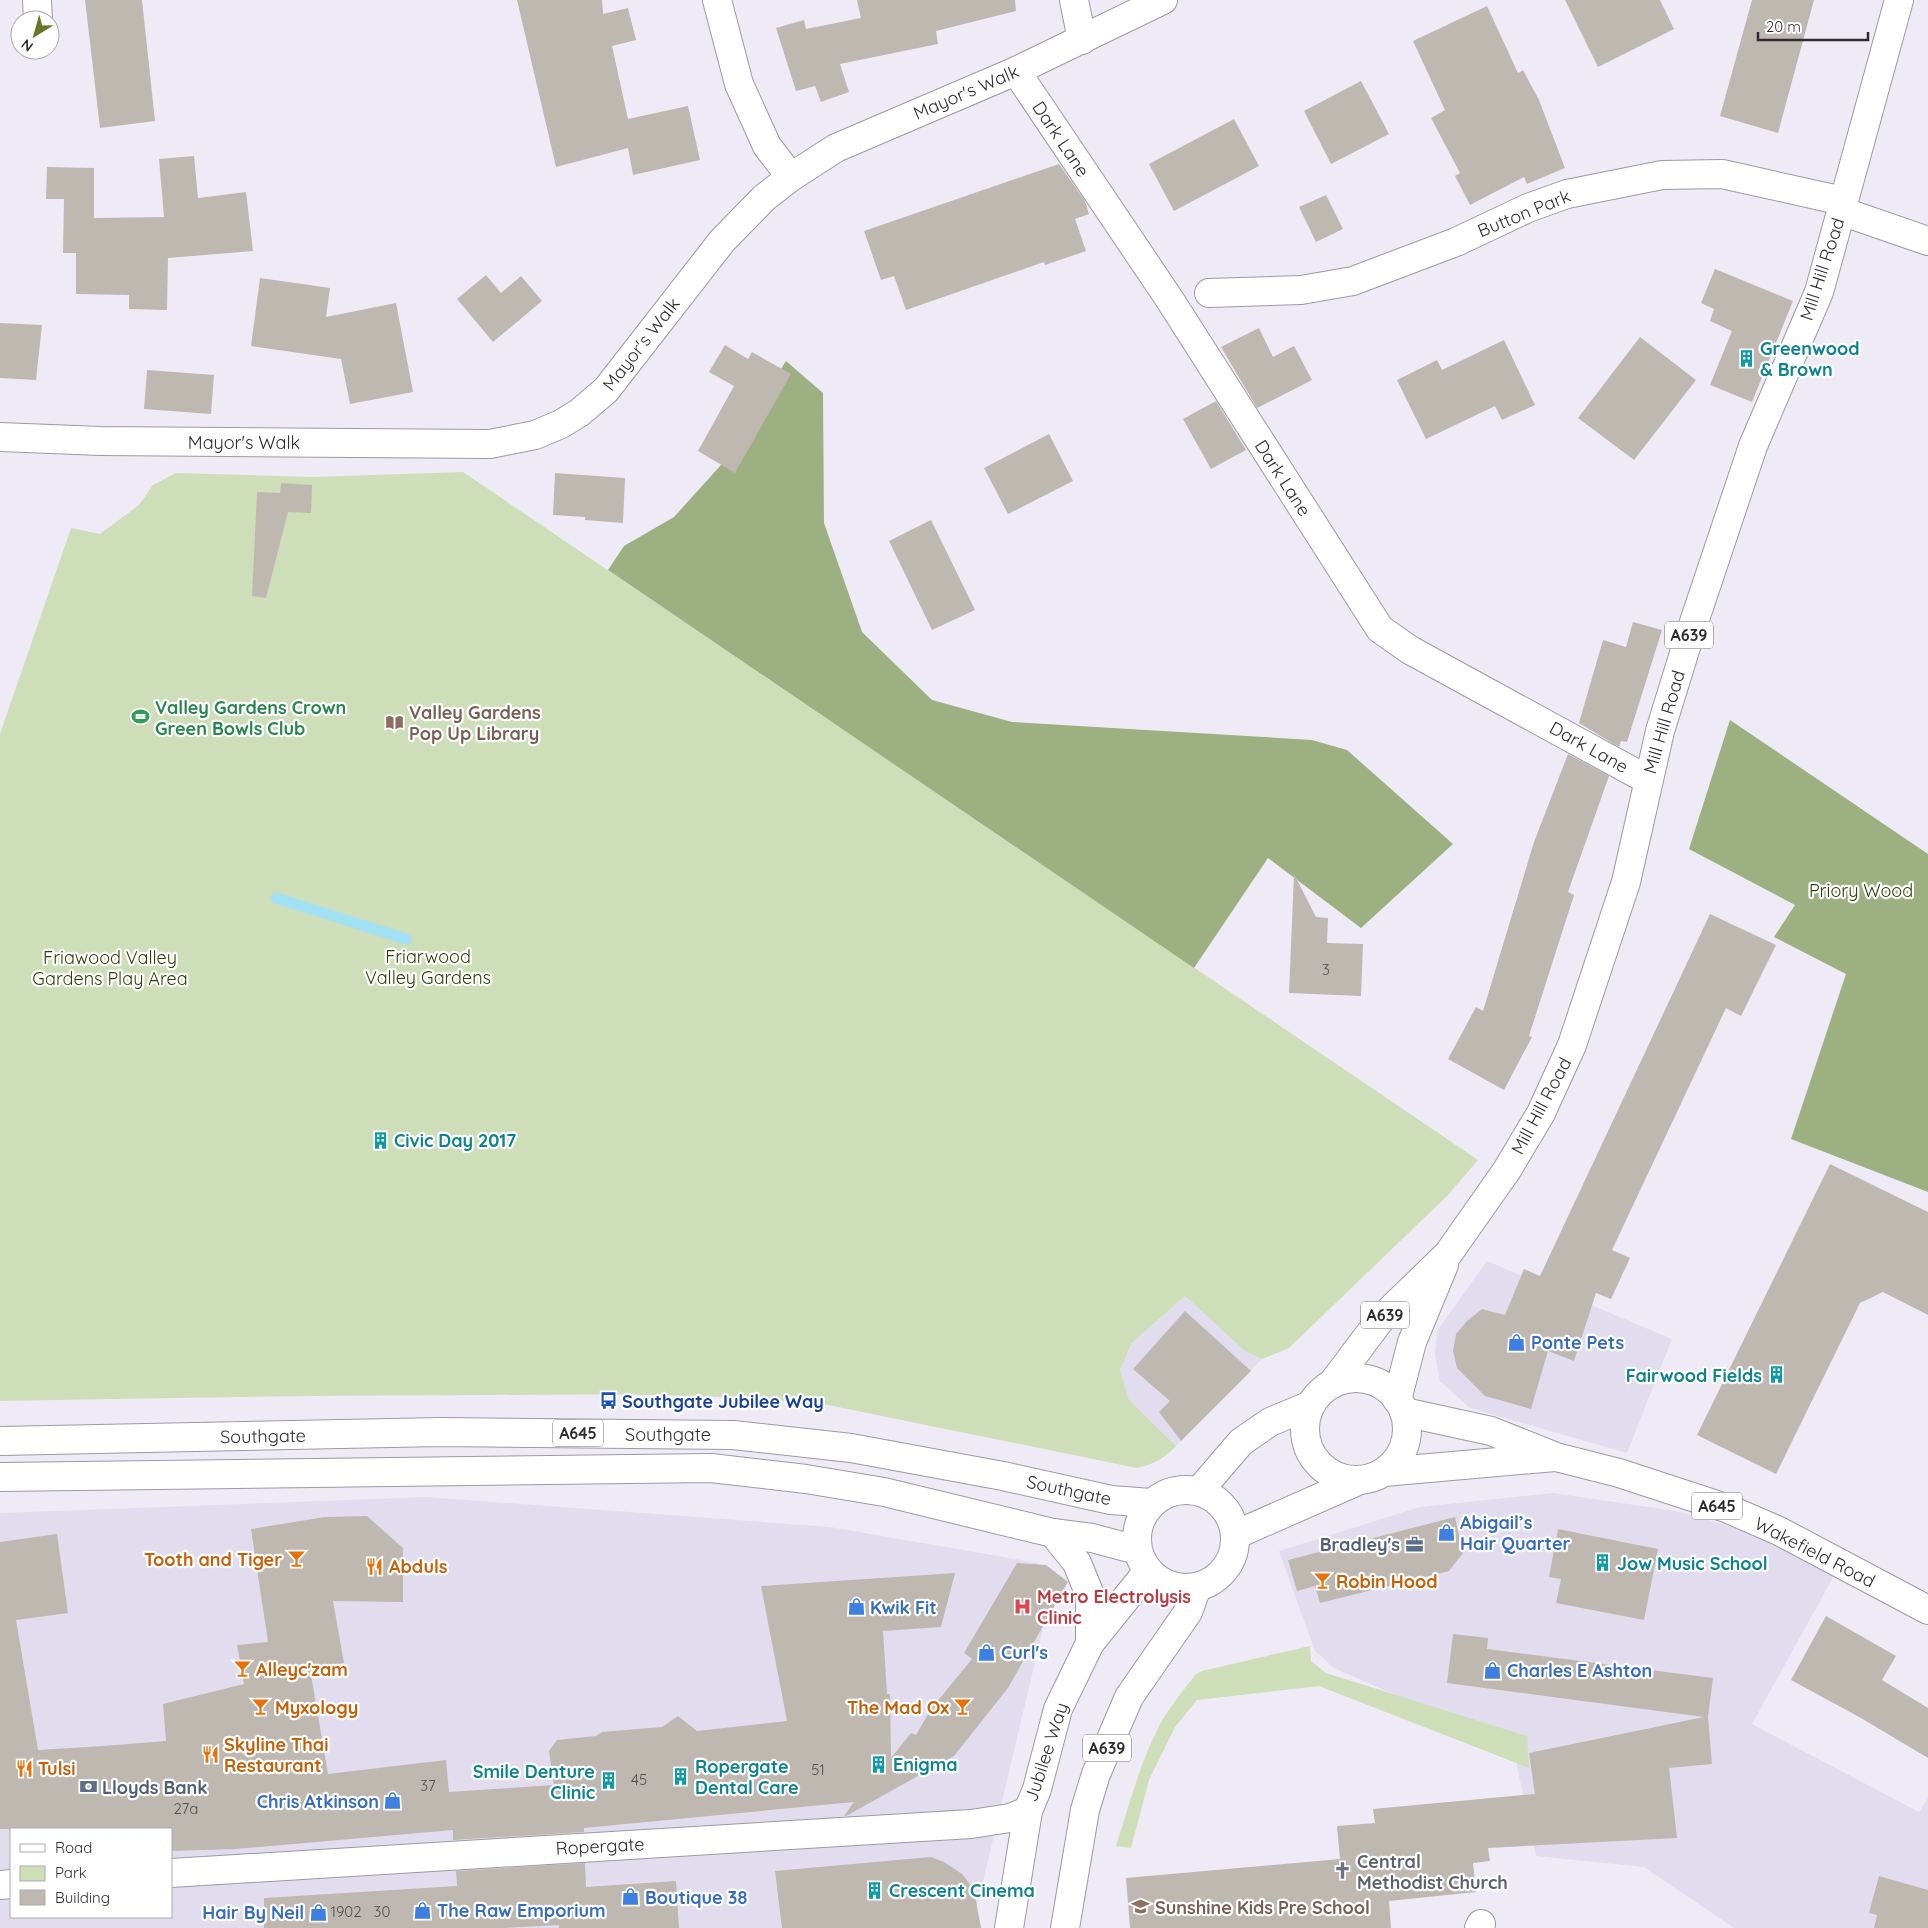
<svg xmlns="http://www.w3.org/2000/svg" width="1928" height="1928" font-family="Quicksand,sans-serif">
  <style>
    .built { fill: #e1ddef; fill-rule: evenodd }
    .green { fill: #cedeb9 }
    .forest { fill: #9cb081 }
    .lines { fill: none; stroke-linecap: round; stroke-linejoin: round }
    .stream { stroke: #a3e1f5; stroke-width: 11 }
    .building { fill: #bfb8b1 }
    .street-casing { stroke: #9c99a3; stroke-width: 30 }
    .primary-casing { stroke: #9c99a3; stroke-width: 30 }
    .highway-casing { stroke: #9c99a3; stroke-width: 30 }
    .street { stroke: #fff; stroke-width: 28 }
    .primary { stroke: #fff; stroke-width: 28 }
    .highway { stroke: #fff; stroke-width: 28 }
    .labels { text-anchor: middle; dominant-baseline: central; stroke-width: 4.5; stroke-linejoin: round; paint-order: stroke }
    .number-label { font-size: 15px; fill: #524f50 }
    .shield { fill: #fff; stroke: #6c6b6e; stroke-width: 1 }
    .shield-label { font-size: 16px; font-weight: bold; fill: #2d2c30 }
    .street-label { font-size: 18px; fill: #2d2c30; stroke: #fff }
    .culture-label { font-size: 18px; font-weight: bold; fill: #0d838f; stroke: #fff; text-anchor: start }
    .leisure-label { font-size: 18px; font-weight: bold; fill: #27864d; stroke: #fff; text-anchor: start }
    .education-label { font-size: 18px; font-weight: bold; fill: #785e54; stroke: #fff; text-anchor: start }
    .park-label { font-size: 18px; fill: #2d3e08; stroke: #fff }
    .shop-label { font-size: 18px; font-weight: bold; fill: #366cbe; stroke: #fff; text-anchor: start }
    .transit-label { font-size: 18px; font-weight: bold; fill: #164399; stroke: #fff; text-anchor: start }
    .service-label { font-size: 18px; font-weight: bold; fill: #4e5e75; stroke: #fff; text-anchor: end }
    .food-label { font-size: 18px; font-weight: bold; fill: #c56008; stroke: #fff; text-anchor: start }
    .health-label { font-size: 18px; font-weight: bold; fill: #be3a42; stroke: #fff; text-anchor: start }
    .worship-label { font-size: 18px; font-weight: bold; fill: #5b616d; stroke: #fff; text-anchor: start }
  </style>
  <rect width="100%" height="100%" fill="#eeebf6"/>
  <g class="built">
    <polygon points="1487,1261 1672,1339 1627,1453 1470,1408 1440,1381 1435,1355 1437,1331"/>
    <polygon points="1185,1296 1245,1351 1262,1359 1176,1446 1129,1400 1120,1370 1132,1343"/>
    <polygon points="1553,1493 1676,1511 1754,1533 1835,1574 1752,1724 1919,1812 1928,1798 1928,1928 1734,1928 1644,1867 1536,1856 1513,1747 1334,1668 1315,1651 1279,1551 1420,1507"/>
    <path d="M426 1497 830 1527 1038 1563 1054 1582 972 1928H0V1513ZM11 1829H171V1917H11Z"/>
  </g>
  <g class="green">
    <path d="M463 472 1478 1160 1447 1196 1289 1348 1262 1359 1245 1351 1185 1296 1132 1343 1120 1370 1129 1400 1176 1446C1164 1459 1154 1464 1137 1468L828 1405C718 1393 606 1394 495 1395 330 1395 165 1398 0 1401V734L71 528 100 534 139 505 153 485 176 473 313 477Z"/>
    <path d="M1310 1646 1311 1661 1326 1673 1527 1736 1529 1768 1319 1686 1197 1700 1175 1727 1149 1780 1131 1848 1116 1846C1130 1803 1141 1758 1163 1719 1172 1704 1184 1690 1195 1675L1202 1671Z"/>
  </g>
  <g class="forest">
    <polygon points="786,361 823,393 824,523 862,632 932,700 1012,722 1312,740 1347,750 1453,844 1361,928 1268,858 1194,968 608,570 624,546 674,517 721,465"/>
    <polygon points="1730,720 1928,854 1928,1192 1791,1139 1846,974 1774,937 1795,905 1689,849"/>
  </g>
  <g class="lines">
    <polyline class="stream" points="276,898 406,939"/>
  </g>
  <g class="building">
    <polygon points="85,0 142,0 155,121 100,128"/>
    <polygon points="517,0 602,0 603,14 628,8 636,40 612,46 628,119 688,106 700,160 633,175 628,148 556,167"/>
    <polygon points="857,0 1015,0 1016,11 936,31 938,44 840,64 849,92 821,102 815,86 796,91 776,28 804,20 806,29 861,18"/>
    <polygon points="1565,0 1660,0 1674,29 1598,67"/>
    <polygon points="1752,0 1814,0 1778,133 1720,116"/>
    <polygon points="1487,6 1518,73 1523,70 1539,100 1565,168 1527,184 1524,177 1470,205 1455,176 1460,173 1431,118 1445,110 1413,41"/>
    <polygon points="1361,81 1389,134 1331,164 1304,111"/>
    <polygon points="1234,119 1259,166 1174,211 1149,164"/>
    <polygon points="194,156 198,198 246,192 253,251 168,258 167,310 129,309 129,295 76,294 76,253 63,253 64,199 46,199 47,167 94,168 94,218 164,217 159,159"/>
    <polygon points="1059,164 1085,201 1089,214 1075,219 1086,251 1045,265 1044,262 906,310 894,276 881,280 864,231"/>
    <polygon points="1326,195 1343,229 1316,242 1299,207"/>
    <polygon points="1715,269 1793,301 1752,402 1710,385 1732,331 1710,321 1714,309 1701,303"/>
    <polygon points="486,275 501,293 521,276 542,301 493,342 457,299"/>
    <polygon points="260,278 330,288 326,317 396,303 413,392 350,404 341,359 251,346"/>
    <polygon points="0,323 42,325 36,380 0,378"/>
    <polygon points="1259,328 1273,357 1294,346 1312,380 1257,408 1221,347"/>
    <polygon points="1640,337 1696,380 1634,460 1578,418"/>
    <polygon points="1504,340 1535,405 1502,420 1495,406 1426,439 1397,380 1437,360 1442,370"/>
    <polygon points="725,345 748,359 752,352 791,374 735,473 698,451 734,386 709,372"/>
    <polygon points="147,370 214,375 211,414 144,409"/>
    <polygon points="1216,401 1246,450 1211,469 1183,419"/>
    <polygon points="1049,434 1073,481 1008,514 984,468"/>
    <polygon points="555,473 625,478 623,523 585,520 585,517 553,515"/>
    <polygon points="281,483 312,485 311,513 288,512 266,598 252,596 257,492 280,493"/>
    <polygon points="931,520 975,610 932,630 889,541"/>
    <polygon points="1633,622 1662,630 1627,742 1621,741 1619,747 1579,723 1603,640 1626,647"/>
    <polygon points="1568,754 1609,776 1568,892 1574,895 1529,1036 1532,1037 1504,1090 1448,1059 1476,1007 1483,1011 1534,842"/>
    <polygon points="1294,874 1316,917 1328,918 1327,943 1363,944 1361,996 1289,993"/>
    <polygon points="1710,914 1776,945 1741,1016 1726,1008 1612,1250 1630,1258 1611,1299 1596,1293 1574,1361 1548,1351 1531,1409 1485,1396 1457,1368 1453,1351 1456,1334 1467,1321 1482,1309 1505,1315 1524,1269 1540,1276"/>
    <polygon points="1830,1164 1928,1212 1928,1315 1883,1292 1860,1303 1776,1474 1697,1435"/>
    <polygon points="1185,1311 1251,1371 1181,1441 1159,1412 1170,1401 1133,1369"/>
    <polygon points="367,1516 403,1548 403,1602 333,1601 344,1663 310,1669 328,1774 446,1760 449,1792 554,1785 549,1751 557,1740 596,1736 602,1732 662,1727 678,1716 697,1731 787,1721 761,1586 955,1573 941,1627 883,1631 887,1694 890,1694 891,1758 911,1733 916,1735 931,1709 972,1659 964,1653 1017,1563 1046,1565 1068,1582 1008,1688 954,1756 846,1816 844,1816 854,1802 584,1828 584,1832 453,1840 453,1830 236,1849 171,1851 171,1829 0,1829 0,1542 57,1534 68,1613 16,1620 38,1750 103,1746 166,1741 163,1704 244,1684 237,1645 268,1642 251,1529 325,1517"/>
    <polygon points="1455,1517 1463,1553 1449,1571 1320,1603 1315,1586 1297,1591 1288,1560"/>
    <polygon points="1558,1529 1658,1549 1644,1620 1556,1603 1561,1579 1549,1577"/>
    <polygon points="1826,1616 1896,1656 1882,1680 1928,1708 1928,1758 1861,1718 1791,1680"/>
    <polygon points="1453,1634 1488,1638 1487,1649 1713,1678 1708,1717 1712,1764 1669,1768 1677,1838 1488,1848 1490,1861 1473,1863 1476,1892 1389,1901 1391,1928 1130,1928 1126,1878 1340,1859 1337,1826 1375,1823 1373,1809 1535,1794 1529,1753 1704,1717 1447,1683"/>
    <polygon points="931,1857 944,1862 962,1874 969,1883 975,1896 981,1928 782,1928 775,1871"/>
    <polygon points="585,1863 586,1887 676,1881 679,1928 559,1928 559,1925 505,1928 264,1928 264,1898 457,1886 456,1871"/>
    <polygon points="1879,1876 1928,1890 1928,1928 1874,1928 1877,1915 1869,1913"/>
  </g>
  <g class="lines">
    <defs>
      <g id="street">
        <polyline points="37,0 38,20"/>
        <polyline points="717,0 739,84 767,146 791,177"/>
        <polyline points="1074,0 1082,40"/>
        <polyline points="1016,71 1170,300 1380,629 1410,650 1648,780"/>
        <polyline points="1841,211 1928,241"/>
        <polyline points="1209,293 1301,290 1353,281 1456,242 1528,208 1567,194 1662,175 1722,174 1843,201"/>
        <polyline points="0,437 101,441 490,444 535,435 561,424 579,413 606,390 722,241 764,198 791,177 836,148 1016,71 1163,0"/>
        <polyline points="171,1873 971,1824 1010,1818 1028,1811"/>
        <polyline points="0,1885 11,1884"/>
        <polyline points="1479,1928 1481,1924"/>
      </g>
      <g id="primary">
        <polyline points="1404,1412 1491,1431 1556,1457 1619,1473 1726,1508 1779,1531 1928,1610"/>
        <polyline points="1384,1472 1555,1457"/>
        <polyline points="1009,1928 1028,1811 1037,1789 1058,1709 1090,1643 1148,1571"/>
        <polyline points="1065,1928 1085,1810 1096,1774 1129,1697 1188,1612 1197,1587"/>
      </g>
      <g id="highway">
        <circle cx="1356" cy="1429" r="51"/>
        <polyline points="1332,1384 1380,1320 1448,1254 1507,1170 1541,1113 1572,1045 1626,882 1660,731 1690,634 1753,446 1819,292 1899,0"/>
        <polyline points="1397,1400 1412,1342 1444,1265"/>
        <polyline points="0,1441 440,1432 733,1435 851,1448 1003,1476 1111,1500 1151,1503"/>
        <polyline points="0,1477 711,1468 806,1479 884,1492 1053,1533 1092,1538 1137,1550"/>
        <circle cx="1186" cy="1539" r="49"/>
        <polyline points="1199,1491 1241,1442 1270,1422 1311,1405"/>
        <polyline points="1053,1533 1077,1563 1090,1595 1090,1643"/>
        <polyline points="1235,1535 1360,1480"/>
      </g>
    </defs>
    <use href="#street" class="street-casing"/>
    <use href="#primary" class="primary-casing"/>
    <use href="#highway" class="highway-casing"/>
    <use href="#street" class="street"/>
    <use href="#primary" class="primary"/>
    <use href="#highway" class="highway"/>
  </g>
  <defs>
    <symbol id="building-bare" viewBox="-9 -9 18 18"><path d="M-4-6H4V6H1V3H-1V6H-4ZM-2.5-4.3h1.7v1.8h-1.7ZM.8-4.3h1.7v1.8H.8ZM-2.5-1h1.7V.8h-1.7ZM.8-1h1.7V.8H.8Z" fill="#0f9aa8" stroke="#fff" stroke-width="2.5" paint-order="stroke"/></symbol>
    <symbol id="stadium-bare" viewBox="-9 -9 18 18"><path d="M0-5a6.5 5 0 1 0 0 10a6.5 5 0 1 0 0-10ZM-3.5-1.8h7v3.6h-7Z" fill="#2e9e5b" stroke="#fff" stroke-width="2.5" paint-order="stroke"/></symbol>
    <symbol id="library-bare" viewBox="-9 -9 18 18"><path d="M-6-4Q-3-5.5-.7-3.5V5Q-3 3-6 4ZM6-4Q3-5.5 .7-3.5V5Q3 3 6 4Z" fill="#8d6e63" stroke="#fff" stroke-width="2.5" paint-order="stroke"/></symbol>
    <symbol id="shop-bare" viewBox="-9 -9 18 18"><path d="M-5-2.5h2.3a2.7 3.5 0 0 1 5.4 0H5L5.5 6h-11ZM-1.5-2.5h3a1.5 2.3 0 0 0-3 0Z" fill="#3f7fe0" stroke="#fff" stroke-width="2.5" paint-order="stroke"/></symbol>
    <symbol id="bus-bare" viewBox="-9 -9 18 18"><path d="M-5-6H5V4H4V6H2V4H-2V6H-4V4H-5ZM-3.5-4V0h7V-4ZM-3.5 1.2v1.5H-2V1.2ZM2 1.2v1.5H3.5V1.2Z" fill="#1a4fb4" stroke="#fff" stroke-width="2.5" paint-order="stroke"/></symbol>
    <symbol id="office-bare" viewBox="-9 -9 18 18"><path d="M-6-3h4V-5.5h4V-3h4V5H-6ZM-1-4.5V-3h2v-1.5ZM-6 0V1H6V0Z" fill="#5c6f8a" stroke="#fff" stroke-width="2.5" paint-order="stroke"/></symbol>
    <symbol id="bar-bare" viewBox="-9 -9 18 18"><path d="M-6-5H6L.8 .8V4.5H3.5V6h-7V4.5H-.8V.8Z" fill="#e8710a" stroke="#fff" stroke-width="2.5" paint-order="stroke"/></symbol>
    <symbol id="restaurant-bare" viewBox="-9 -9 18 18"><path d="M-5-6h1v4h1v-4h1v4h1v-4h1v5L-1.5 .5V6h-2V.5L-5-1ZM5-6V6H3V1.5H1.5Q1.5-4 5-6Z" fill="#e8710a" stroke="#fff" stroke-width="2.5" paint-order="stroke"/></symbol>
    <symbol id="hospital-bare" viewBox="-9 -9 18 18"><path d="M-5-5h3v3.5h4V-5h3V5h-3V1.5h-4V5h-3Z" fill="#e0444e" stroke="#fff" stroke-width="2.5" paint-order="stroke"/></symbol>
    <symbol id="bank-bare" viewBox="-9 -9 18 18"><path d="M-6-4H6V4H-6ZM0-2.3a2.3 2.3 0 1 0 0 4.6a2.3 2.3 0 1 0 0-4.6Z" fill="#5c6f8a" stroke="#fff" stroke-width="2.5" paint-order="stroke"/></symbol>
    <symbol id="church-bare" viewBox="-9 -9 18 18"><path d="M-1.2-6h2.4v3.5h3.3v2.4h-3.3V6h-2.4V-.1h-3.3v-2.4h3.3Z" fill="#6b7280" stroke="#fff" stroke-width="2.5" paint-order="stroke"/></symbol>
    <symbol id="school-bare" viewBox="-9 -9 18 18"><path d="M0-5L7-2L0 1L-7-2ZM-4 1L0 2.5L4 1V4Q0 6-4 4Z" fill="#8d6e63" stroke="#fff" stroke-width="2.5" paint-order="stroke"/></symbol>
  </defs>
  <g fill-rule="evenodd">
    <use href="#building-bare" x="1734" y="346" width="25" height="25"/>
    <use href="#stadium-bare" x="128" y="704" width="25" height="25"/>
    <use href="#library-bare" x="382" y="710" width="25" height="25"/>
    <use href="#building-bare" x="368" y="1128" width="25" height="25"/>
    <use href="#shop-bare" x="1504" y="1330" width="25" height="25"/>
    <use href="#building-bare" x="1764" y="1362" width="25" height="25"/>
    <use href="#bus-bare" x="596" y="1388" width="25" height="25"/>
    <use href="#shop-bare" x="1434" y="1520" width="25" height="25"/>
    <use href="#office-bare" x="1402" y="1532" width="25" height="25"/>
    <use href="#bar-bare" x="284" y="1546" width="25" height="25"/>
    <use href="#building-bare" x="1590" y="1550" width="25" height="25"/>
    <use href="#restaurant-bare" x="362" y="1554" width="25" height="25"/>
    <use href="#bar-bare" x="1310" y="1568" width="25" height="25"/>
    <use href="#hospital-bare" x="1010" y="1594" width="25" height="25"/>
    <use href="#shop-bare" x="844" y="1594" width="25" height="25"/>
    <use href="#shop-bare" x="974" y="1640" width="25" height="25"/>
    <use href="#bar-bare" x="230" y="1656" width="25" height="25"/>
    <use href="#shop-bare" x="1480" y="1658" width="25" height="25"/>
    <use href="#bar-bare" x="248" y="1694" width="25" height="25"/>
    <use href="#bar-bare" x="950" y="1694" width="25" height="25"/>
    <use href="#restaurant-bare" x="198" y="1742" width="25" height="25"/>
    <use href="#building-bare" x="866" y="1752" width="25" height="25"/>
    <use href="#restaurant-bare" x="12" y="1756" width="25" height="25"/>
    <use href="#building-bare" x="668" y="1764" width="25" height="25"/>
    <use href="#building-bare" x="596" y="1768" width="25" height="25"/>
    <use href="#bank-bare" x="76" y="1774" width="25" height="25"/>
    <use href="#shop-bare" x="380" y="1788" width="25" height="25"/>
    <use href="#church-bare" x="1330" y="1858" width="25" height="25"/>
    <use href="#building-bare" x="862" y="1878" width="25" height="25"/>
    <use href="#shop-bare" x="618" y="1884" width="25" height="25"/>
    <use href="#school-bare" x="1128" y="1894" width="25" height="25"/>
    <use href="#shop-bare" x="410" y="1898" width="25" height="25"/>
    <use href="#shop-bare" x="306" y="1900" width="25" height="25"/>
  </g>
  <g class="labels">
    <g class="number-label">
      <text x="1326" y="969">3</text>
      <text x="818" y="1769">51</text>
      <text x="639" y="1779">45</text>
      <text x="428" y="1785">37</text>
      <text x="186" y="1808">27a</text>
      <text x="346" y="1911">1902</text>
      <text x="382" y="1911">30</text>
    </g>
    <g class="shield">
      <rect x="1665" y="621.5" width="48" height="27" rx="4"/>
      <rect x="1361" y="1301.5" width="48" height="27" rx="4"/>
      <rect x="553" y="1419.5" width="50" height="27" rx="4"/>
      <rect x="1692" y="1492.5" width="50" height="27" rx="4"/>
      <rect x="1083" y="1734.5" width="48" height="27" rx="4"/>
    </g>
    <g class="shield-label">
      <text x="1689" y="635">A639</text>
      <text x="1385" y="1315">A639</text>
      <text x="578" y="1433">A645</text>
      <text x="1717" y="1506">A645</text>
      <text x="1107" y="1748">A639</text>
    </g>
    <g class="street-label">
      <text transform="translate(966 92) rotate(-23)">Mayor's Walk</text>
      <text transform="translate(1061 139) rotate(56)">Dark Lane</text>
      <text transform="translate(1524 213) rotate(-22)">Button Park</text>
      <text transform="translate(1822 269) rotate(-72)">Mill Hill Road</text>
      <text transform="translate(641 344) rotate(-52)">Mayor's Walk</text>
      <text x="244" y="442">Mayor's Walk</text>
      <text transform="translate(1283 478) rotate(57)">Dark Lane</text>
      <text transform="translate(1664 722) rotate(-74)">Mill Hill Road</text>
      <text transform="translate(1589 747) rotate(29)">Dark Lane</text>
      <text transform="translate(1541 1106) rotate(-62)">Mill Hill Road</text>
      <text x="668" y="1434">Southgate</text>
      <text transform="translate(263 1436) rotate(-1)">Southgate</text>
      <text transform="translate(1069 1490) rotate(12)">Southgate</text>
      <text transform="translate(1815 1552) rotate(27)">Wakefield Road</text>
      <text transform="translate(1046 1752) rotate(-72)">Jubilee Way</text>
      <text transform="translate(600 1846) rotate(-3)">Ropergate</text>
    </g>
    <g class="culture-label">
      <text x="1760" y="348">Greenwood<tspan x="1760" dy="21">&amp; Brown</tspan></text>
      <text x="394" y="1140">Civic Day 2017</text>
      <text x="1762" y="1375" text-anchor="end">Fairwood Fields</text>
      <text x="1617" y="1563">Jow Music School</text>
      <text x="893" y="1764">Enigma</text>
      <text x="695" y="1766">Ropergate<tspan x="695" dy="21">Dental Care</tspan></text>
      <text x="595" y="1771" text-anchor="end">Smile Denture<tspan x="595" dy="21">Clinic</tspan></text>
      <text x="889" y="1890">Crescent Cinema</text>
    </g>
    <g class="leisure-label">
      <text x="155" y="707">Valley Gardens Crown<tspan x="155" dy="21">Green Bowls Club</tspan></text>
    </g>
    <g class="education-label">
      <text x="409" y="712">Valley Gardens<tspan x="409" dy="21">Pop Up Library</tspan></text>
      <text x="1155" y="1907">Sunshine Kids Pre School</text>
    </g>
    <g class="park-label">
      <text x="1861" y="890">Priory Wood</text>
      <text x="428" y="956">Friarwood<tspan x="428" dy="21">Valley Gardens</tspan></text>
      <text x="110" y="957">Friawood Valley<tspan x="110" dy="21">Gardens Play Area</tspan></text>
    </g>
    <g class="shop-label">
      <text x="1531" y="1342">Ponte Pets</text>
      <text x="1460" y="1522">Abigail’s<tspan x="1460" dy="21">Hair Quarter</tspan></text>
      <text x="870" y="1607">Kwik Fit</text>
      <text x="1001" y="1652">Curl's</text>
      <text x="1507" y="1670">Charles E Ashton</text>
      <text x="379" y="1801" text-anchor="end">Chris Atkinson</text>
      <text x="645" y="1897">Boutique 38</text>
      <text x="437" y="1910">The Raw Emporium</text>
      <text x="304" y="1912" text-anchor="end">Hair By Neil</text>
    </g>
    <g class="transit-label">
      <text x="622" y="1401">Southgate Jubilee Way</text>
    </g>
    <g class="service-label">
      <text x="1400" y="1544">Bradley's</text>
      <text x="102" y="1787" text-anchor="start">Lloyds Bank</text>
    </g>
    <g class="food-label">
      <text x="282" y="1559" text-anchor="end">Tooth and Tiger</text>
      <text x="389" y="1566">Abduls</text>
      <text x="1336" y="1581">Robin Hood</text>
      <text x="256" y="1669">Alleyc'zam</text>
      <text x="275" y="1707">Myxology</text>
      <text x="949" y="1707" text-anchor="end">The Mad Ox</text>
      <text x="224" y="1744">Skyline Thai<tspan x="224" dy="21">Restaurant</tspan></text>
      <text x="38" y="1768">Tulsi</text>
    </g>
    <g class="health-label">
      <text x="1037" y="1596">Metro Electrolysis<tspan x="1037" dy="21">Clinic</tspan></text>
    </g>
    <g class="worship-label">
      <text x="1357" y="1861">Central<tspan x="1357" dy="21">Methodist Church</tspan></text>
    </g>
  </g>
  <rect x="10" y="1828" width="162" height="90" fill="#ffffff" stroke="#ababac"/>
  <rect x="20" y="1844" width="25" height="8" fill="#ffffff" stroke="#ababac"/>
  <text x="55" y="1853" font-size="15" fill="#2d2c30">Road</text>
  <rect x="20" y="1866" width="25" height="15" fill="#cedeb9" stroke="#ababac"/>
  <text x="55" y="1878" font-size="15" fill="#2d2c30">Park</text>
  <rect x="20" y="1890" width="25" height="15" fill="#bfb8b1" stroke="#ababac"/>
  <text x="55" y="1903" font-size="15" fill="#2d2c30">Building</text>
  <g transform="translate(35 35) rotate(217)"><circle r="24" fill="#ffffff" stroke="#ababac"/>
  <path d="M0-4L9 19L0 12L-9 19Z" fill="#647727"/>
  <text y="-8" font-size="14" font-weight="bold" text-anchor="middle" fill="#2d2c30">N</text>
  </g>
  <path d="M1758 32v8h110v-8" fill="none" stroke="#2d2c30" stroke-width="2.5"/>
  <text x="1766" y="32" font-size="15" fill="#2d2c30" stroke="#ffffff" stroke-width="4" paint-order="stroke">20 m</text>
</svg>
